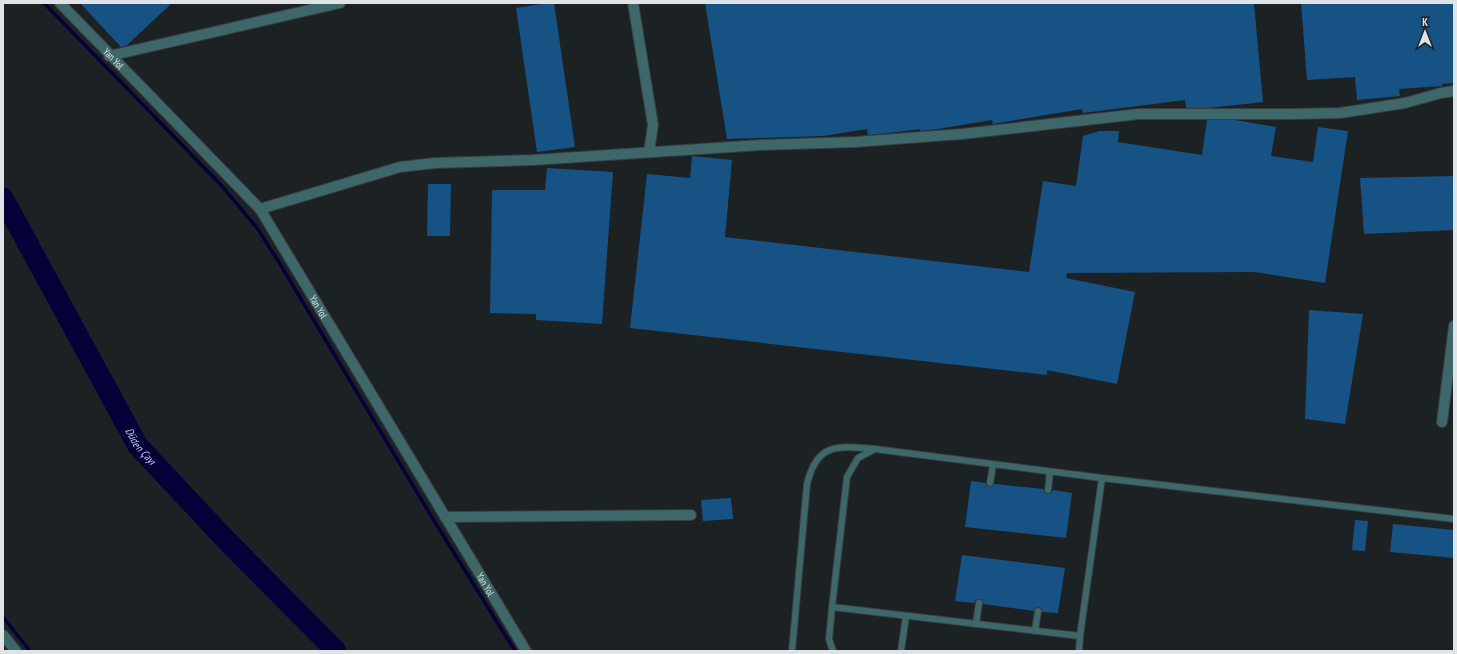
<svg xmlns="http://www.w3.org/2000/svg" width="1457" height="654" font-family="'PT Sans Narrow',sans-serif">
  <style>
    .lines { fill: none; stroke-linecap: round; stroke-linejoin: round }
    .stream { stroke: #050138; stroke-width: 3.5 }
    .river { stroke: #050138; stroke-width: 21 }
    .building { fill: #165284 }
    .service-casing { stroke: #373c3f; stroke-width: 8 }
    .minor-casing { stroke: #373c3f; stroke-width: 12 }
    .tertiary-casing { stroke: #373c3f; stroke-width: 12 }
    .service { stroke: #3e6769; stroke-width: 6 }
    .minor { stroke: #3e6769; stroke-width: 10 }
    .tertiary { stroke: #3e6769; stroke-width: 10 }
    .labels { text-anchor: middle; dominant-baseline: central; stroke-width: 3.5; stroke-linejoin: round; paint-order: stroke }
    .street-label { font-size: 10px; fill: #e0e3e5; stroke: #1c2124 }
    .water-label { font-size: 11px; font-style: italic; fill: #bfcaef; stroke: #1c2124 }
  </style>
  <rect width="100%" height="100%" fill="#1c2124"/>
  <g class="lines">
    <g class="stream">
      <polyline points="44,3 221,185 257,228 277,259 433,519 515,651"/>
      <polyline points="3,617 30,651"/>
    </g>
    <path class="river" id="s1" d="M3 198 138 446 228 542 336 651"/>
  </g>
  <g class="building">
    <polygon points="80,3 172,3 126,46 121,47"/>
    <polygon points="547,3 554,3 575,147 537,152 516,8"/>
    <polygon points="705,3 1254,3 1263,102 1209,108 1186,108 1185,100 1083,113 1082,109 993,124 992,120 938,129 920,131 920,129 897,132 868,135 867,129 823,136 727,139"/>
    <polygon points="1301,3 1454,3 1454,83 1442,84 1442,86 1399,89 1400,96 1357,100 1355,77 1307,80"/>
    <polygon points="1207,120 1235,120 1276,127 1271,156 1313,162 1318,127 1348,131 1325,283 1254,272 1067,273 1066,278 1135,292 1117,384 1047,370 1047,375 630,328 647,174 690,178 692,156 732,160 725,237 1029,272 1043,181 1076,186 1083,136 1099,131 1119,131 1118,142 1202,155"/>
    <polygon points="547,168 613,172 602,324 536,320 536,314 490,313 492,190 545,190"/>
    <polygon points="1454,176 1454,230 1364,234 1360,178"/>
    <polygon points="428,184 451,184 450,236 427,236"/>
    <polygon points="1309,310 1363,314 1345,424 1305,419"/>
    <polygon points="971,481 986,483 987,486 990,487 993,486 994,484 1044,489 1044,492 1047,494 1050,494 1053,490 1072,493 1066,538 965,527"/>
    <polygon points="731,498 733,519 703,521 701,500"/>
    <polygon points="1355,520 1368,521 1365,551 1352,550"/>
    <polygon points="1393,524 1454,530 1454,558 1390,552"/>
    <polygon points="962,555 1065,568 1058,613 1042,612 1041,608 1038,607 1035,608 1034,611 983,604 982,600 979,599 976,600 974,603 955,601"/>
  </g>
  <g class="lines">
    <defs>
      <g id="service">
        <polyline points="1102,478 1080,636 832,607 847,477 858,458 875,449 1102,478 1454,519"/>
        <polyline points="990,483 993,465"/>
        <polyline points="1048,490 1050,472"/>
        <polyline points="832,607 829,639 833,651"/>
        <polyline points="976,624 979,603"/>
        <polyline points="1035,631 1038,611"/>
        <path d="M792 651 807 484C817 442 838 446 875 449"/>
        <polyline points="901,651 906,616"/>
        <polyline points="1079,651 1080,636"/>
      </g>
      <g id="minor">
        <polyline points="633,3 653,125 649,152"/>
        <polyline points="109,56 340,3"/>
        <polyline points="260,209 400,167 435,163 533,160 761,145 855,142 962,134 1139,114 1293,114 1340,113 1405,103 1441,93 1454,91"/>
        <polyline points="1442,422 1454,326"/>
        <polyline points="445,517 691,515"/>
        <polyline points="3,635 16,651"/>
      </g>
      <g id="tertiary">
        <path id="s2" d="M60 3 260 209 526 651"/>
      </g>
    </defs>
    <use href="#service" class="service-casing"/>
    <use href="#minor" class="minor-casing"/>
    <use href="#tertiary" class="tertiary-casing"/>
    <use href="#service" class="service"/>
    <use href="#minor" class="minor"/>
    <use href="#tertiary" class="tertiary"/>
  </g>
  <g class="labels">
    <g class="street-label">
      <text stroke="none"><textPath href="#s2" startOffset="77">Yan Yol</textPath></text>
      <text stroke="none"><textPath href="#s2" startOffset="401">Yan Yol</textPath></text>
      <text stroke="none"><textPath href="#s2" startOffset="725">Yan Yol</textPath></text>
    </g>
    <g class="water-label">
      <text stroke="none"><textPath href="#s1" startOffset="284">Düden Çayı</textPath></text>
    </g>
  </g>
  <rect width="1457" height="654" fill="none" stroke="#e0e3e5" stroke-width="8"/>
  <g transform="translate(1425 32)" stroke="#1c2124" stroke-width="3" paint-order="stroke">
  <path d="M0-3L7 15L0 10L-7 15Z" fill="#e0e3e5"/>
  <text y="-6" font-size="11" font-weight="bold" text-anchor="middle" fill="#e0e3e5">K</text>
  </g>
</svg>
